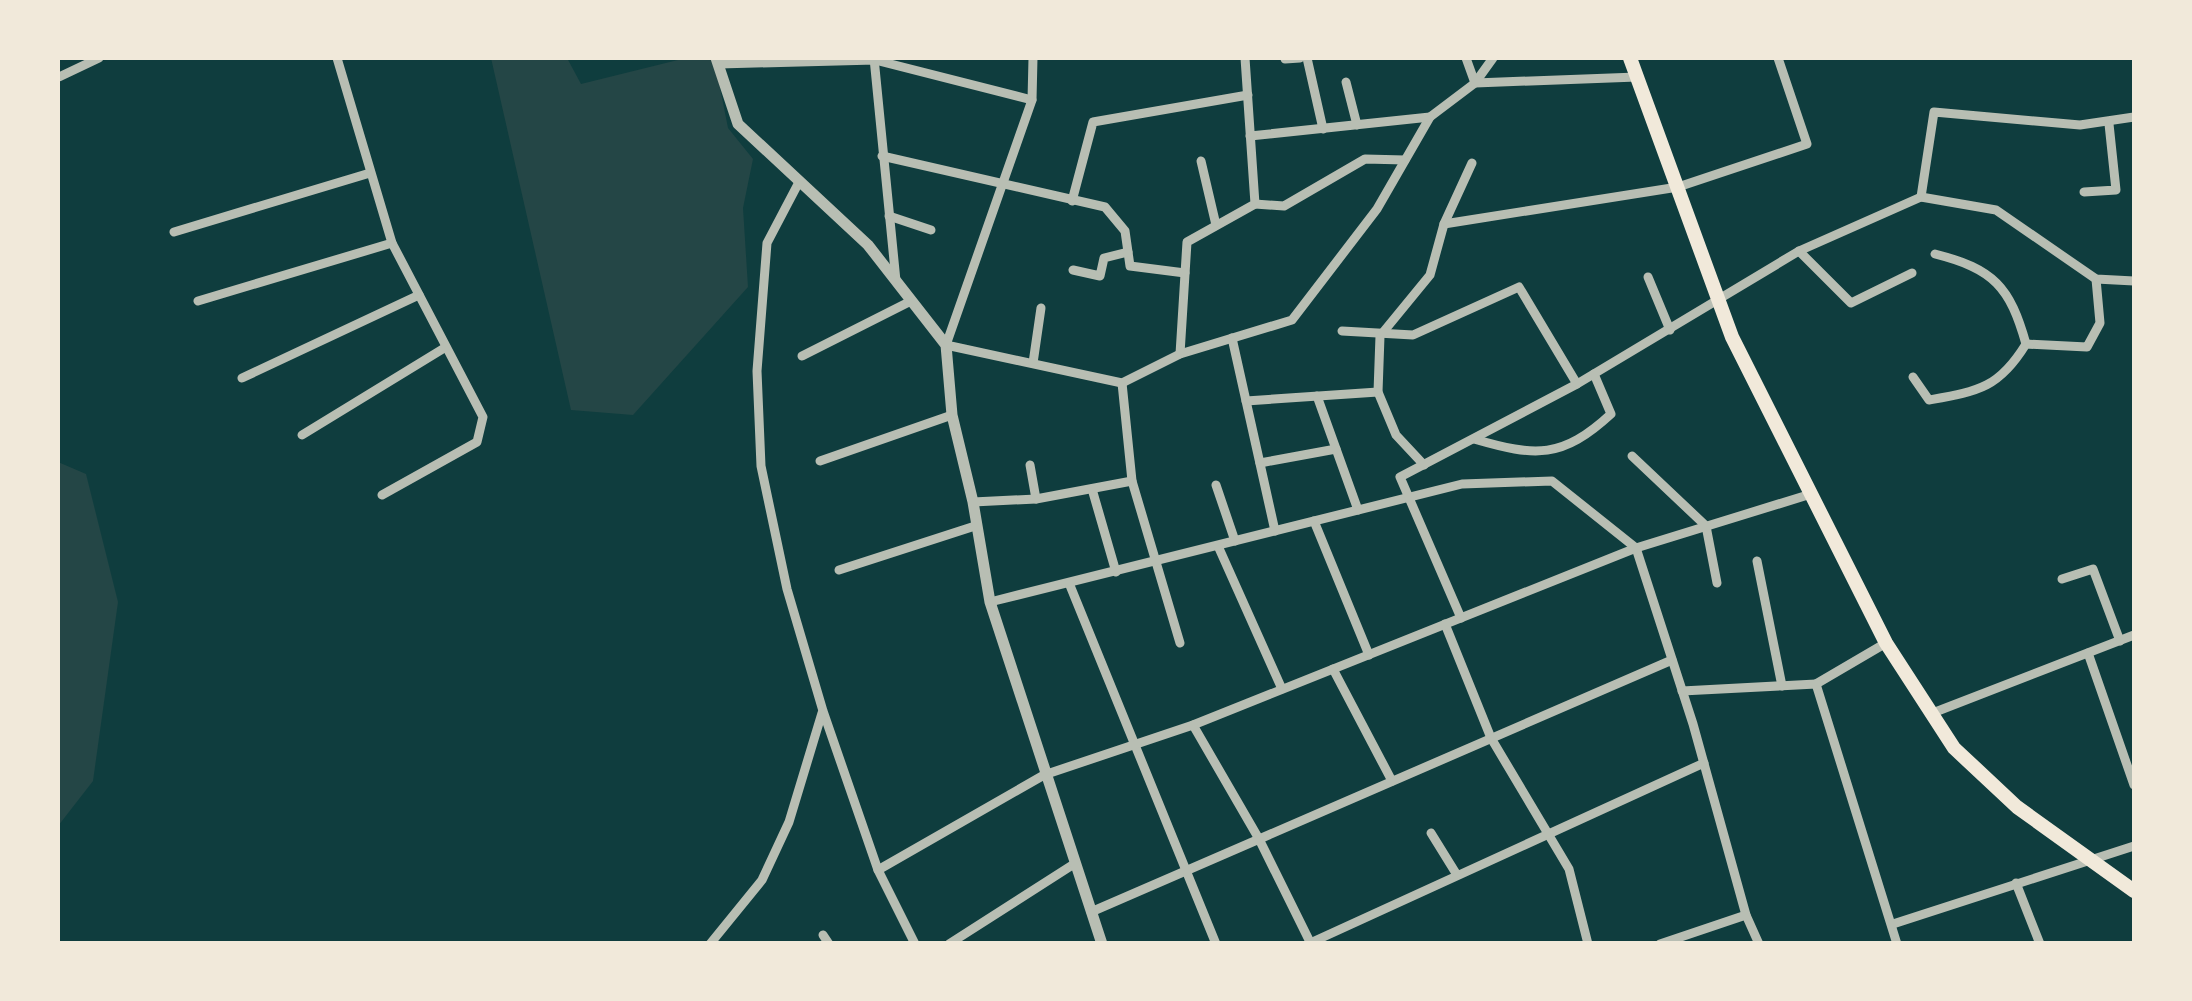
<svg xmlns="http://www.w3.org/2000/svg" width="2192" height="1001" font-family="Montserrat,sans-serif">
  <style>
    .green { fill: #244646 }
    .lines { fill: none; stroke-linecap: round; stroke-linejoin: round }
    .minor { stroke: #b8beb3; stroke-width: 9 }
    .tertiary { stroke: #b8beb3; stroke-width: 11 }
    .secondary { stroke: #f1e9da; stroke-width: 14 }
  </style>
  <rect width="100%" height="100%" fill="#0f3d3e"/>
  <g class="green">
    <polygon points="491,58 567,58 581,84 686,58 714,58 728,128 753,159 743,208 748,287 633,415 571,410"/>
    <polygon points="58,462 86,474 118,602 93,781 58,826"/>
  </g>
  <g class="lines">
    <g class="minor">
      <polyline points="337,58 392,243 483,417 477,442 382,495"/>
      <polyline points="874,58 896,281"/>
      <polyline points="1033,58 1032,100 946,345 1122,383 1180,354 1292,320 1377,209 1430,117 1475,83 1493,58"/>
      <polyline points="1307,58 1323,129"/>
      <polyline points="1466,58 1475,83 1637,77"/>
      <polyline points="1285,59 1300,58"/>
      <polyline points="719,64 875,60 1032,100"/>
      <polyline points="59,77 99,58"/>
      <polyline points="1346,82 1357,125"/>
      <polyline points="1250,136 1430,117"/>
      <polyline points="882,156 1105,207 1125,231 1130,266 1185,273"/>
      <polyline points="1201,161 1216,225"/>
      <polyline points="798,184 767,243 757,371 761,466 787,589 823,711 878,870 915,944"/>
      <polyline points="2084,192 2116,190 2109,124"/>
      <polyline points="1921,197 1934,112 2080,125 2134,117"/>
      <polyline points="1072,201 1093,122 1248,95"/>
      <polyline points="1255,204 1284,206 1365,159 1405,160"/>
      <polyline points="889,216 931,230"/>
      <polyline points="1444,224 1678,187 1807,144 1778,58"/>
      <polyline points="174,232 370,173"/>
      <polyline points="1799,251 1851,303 1912,273"/>
      <path d="M1935 254C1994 269 2010 287 2026 344"/>
      <polyline points="1073,270 1100,276 1104,258 1128,252"/>
      <polyline points="1648,277 1670,330"/>
      <polyline points="198,301 392,243"/>
      <polyline points="1342,331 1413,335 1519,287 1577,384"/>
      <polyline points="1232,338 1275,531"/>
      <polyline points="1180,354 1187,242 1255,204 1245,58"/>
      <polyline points="802,356 909,302"/>
      <polyline points="1033,363 1041,308"/>
      <path d="M1913 377 1929 400C1979 391 1999 388 2026 344L2087 347 2100 323 2096 279"/>
      <polyline points="242,378 419,295"/>
      <polyline points="1122,383 1132,481 1180,643"/>
      <polyline points="1317,396 1358,510"/>
      <polyline points="1246,401 1378,392"/>
      <polyline points="302,435 446,347"/>
      <path d="M1474 439C1536 457 1562 459 1611 414L1594 374"/>
      <polyline points="1632,456 1706,526 1717,583"/>
      <polyline points="820,461 952,415"/>
      <polyline points="1260,463 1336,449"/>
      <polyline points="1030,465 1036,499"/>
      <polyline points="1424,465 1396,435 1378,392 1380,336 1430,275 1444,224 1472,163"/>
      <polyline points="1216,485 1235,541"/>
      <polyline points="1092,489 1116,572"/>
      <polyline points="973,502 1036,499 1132,481"/>
      <polyline points="1314,521 1369,655"/>
      <polyline points="1218,546 1282,689"/>
      <polyline points="1757,561 1782,686"/>
      <polyline points="839,570 975,526"/>
      <polyline points="2062,579 2093,569 2120,641"/>
      <polyline points="1069,583 1216,944"/>
      <polyline points="990,602 1462,484 1552,481 1636,548 1693,724 1746,915 1759,944"/>
      <polyline points="1461,618 1400,477 1577,384 1799,251 1921,197 1996,210 2096,279 2134,281"/>
      <polyline points="1445,624 1491,738 1569,869 1588,944"/>
      <polyline points="2088,653 2134,785"/>
      <polyline points="1333,669 1392,781"/>
      <polyline points="1816,684 1886,643"/>
      <polyline points="1682,691 1816,684 1897,944"/>
      <polyline points="1930,714 2134,635"/>
      <polyline points="1193,725 1259,839 1311,944"/>
      <polyline points="1431,833 1457,875"/>
      <polyline points="878,870 1044,775 1193,725 1636,548 1811,494"/>
      <polyline points="2016,883 2040,944"/>
      <polyline points="1091,912 1672,660"/>
      <polyline points="1893,924 2134,846"/>
      <polyline points="823,935 829,944"/>
      <polyline points="710,944 762,880 789,822 822,713"/>
      <polyline points="949,944 1074,864"/>
      <polyline points="1308,944 1704,763"/>
      <polyline points="1660,944 1746,915"/>
    </g>
    <polyline class="tertiary" points="716,58 738,124 868,245 946,345 952,415 973,502 990,602 1102,944"/>
    <polyline class="secondary" points="1630,58 1732,337 1886,643 1954,748 2017,807 2134,891"/>
  </g>
  <rect width="2192" height="1001" fill="none" stroke="#f1e9da" stroke-width="120"/>
</svg>
